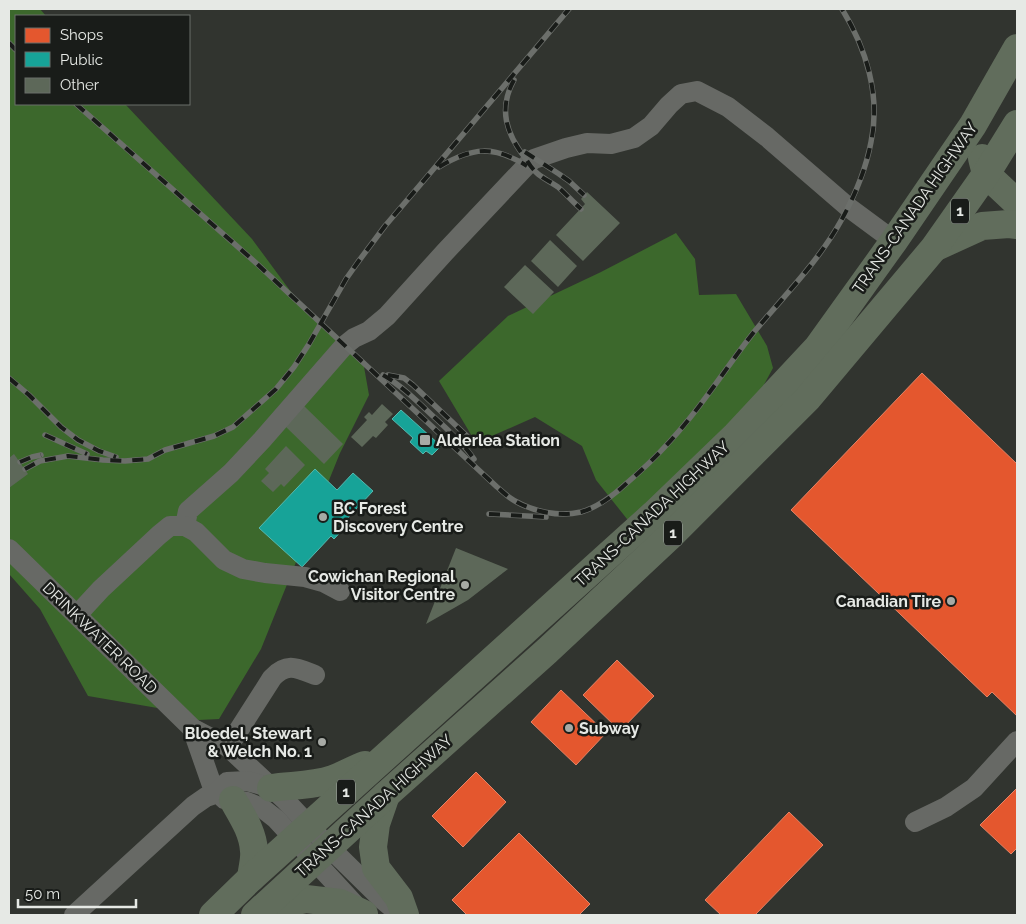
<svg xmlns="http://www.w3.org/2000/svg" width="1026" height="924" font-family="Raleway,sans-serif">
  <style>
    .forest { fill: #3c682c }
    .shops { fill: #e4572e; stroke: #e58365 }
    .public { fill: #17a398; stroke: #55b8af }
    .building { fill: #5d6859 }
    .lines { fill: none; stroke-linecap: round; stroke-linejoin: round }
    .minor { stroke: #676965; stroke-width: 20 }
    .highway { stroke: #616d5c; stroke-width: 28 }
    .rail-casing { stroke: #6c6f6b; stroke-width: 5.5 }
    .rail { stroke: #191c19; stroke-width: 4; stroke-dasharray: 11; stroke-linecap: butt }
    .poi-dot { fill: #a7aaa5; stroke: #191c19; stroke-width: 2 }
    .labels { text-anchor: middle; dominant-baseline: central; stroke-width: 5; stroke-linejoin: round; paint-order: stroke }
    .shield { fill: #191c19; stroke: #a8aca8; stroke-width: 1 }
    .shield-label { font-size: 15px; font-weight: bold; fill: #e6e9e5 }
    .street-label { font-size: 16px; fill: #e6e9e5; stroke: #191c19 }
    .poi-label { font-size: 16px; font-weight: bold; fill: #e6e9e5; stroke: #191c19; text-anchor: start }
  </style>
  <rect width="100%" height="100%" fill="#31342f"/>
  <g class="forest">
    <polygon points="9,9 40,9 46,16 16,16 16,104 125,104 252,239 297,300 363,361 369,395 340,453 261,649 219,719 178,721 169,710 88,696 40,609 9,574"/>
    <polygon points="676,233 695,259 699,295 736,294 767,346 773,368 755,401 643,524 627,519 596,480 582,446 535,417 476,443 439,381 508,316 601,272"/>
  </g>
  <g class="shops">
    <polygon points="922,373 1017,464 1017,716 992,692 987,697 791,510"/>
    <polygon points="617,660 654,696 620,731 583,695"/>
    <polygon points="561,690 606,733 576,765 531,722"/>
    <polygon points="476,772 506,802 463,847 432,816"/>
    <polygon points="1017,788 1017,848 1011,854 980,825"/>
    <polygon points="789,812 823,845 755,915 721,915 705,900"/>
    <polygon points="519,833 590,904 579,915 467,915 452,900"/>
  </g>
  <g class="public">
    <polygon points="401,410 441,446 432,455 426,451 423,454 410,442 413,438 392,419"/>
    <polygon points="315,469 337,490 353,473 373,491 345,521 348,524 334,539 331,536 302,567 259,528"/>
  </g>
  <g class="building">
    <polygon points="587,192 620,223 583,261 556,235 585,204 581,199"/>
    <polygon points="550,240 577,266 558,287 531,261"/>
    <polygon points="525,265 554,292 533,314 504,287"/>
    <polygon points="382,404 393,414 385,422 388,425 376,438 373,436 362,447 351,437 367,420 364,417 369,412 372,415"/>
    <polygon points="303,405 343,444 324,464 284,425"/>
    <polygon points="286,446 305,465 284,487 281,484 273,492 261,481 269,473 265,469"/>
    <polygon points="14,454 28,474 9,488 9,458"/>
    <polygon points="456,548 508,569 468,600 426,624"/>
  </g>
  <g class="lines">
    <g class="minor">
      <polyline points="185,526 188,511 231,473 262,440 344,346 354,338 369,331 387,316 445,252 529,163 534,159 566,148 587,143 611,144 634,138 651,126 669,105 681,94 697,91 728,107 767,137 848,207 894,241"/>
      <polyline points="9,549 192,728 228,747 285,800 329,847 383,900 401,915"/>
      <polyline points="77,615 101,589 159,535 170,526 185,526 196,532 224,560 243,569 265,573 305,577 323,582 340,591"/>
      <polyline points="192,728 215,794"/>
      <path d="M228 747 272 678C287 662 297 668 315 675"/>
      <polyline points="224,799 247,802 262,808 276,819 358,908"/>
      <polyline points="915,822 946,807 974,788 1017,741"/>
      <polyline points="74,915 193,806 206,797 215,794 227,782 247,781 269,787"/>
    </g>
    <g class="highway">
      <polyline points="982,158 986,174 1017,203"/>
      <polyline points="936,247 982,226 1009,224 1017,225"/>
      <path d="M271 788C292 785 313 786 333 779 344 775 354 769 365 765"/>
      <polyline points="386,795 376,824 373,847 376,868 399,898 405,915"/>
      <path d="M233 800C242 816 253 832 254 851 255 859 252 869 251 878"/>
      <polyline points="263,908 306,899 340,903 364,914"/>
      <polyline points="213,915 251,878 654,514 736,435 818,347 894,241 973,125 1017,48"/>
      <polyline points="255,915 387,794 547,651 669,537 808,398 934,248 986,174 1017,124"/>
    </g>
    <defs>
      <g id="rail">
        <polyline points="9,43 16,50"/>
        <path d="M514 80C498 109 506 134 526 159 529 164 533 170 538 174 544 179 551 182 558 187 566 194 573 202 581 209"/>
        <path d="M76 104 255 262 497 487C503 492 509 498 515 501 534 512 559 517 581 512 599 507 614 495 628 482 659 456 685 426 709 393 724 373 738 352 754 332 784 296 819 261 842 219 855 195 866 169 871 142 881 96 866 48 842 9"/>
        <polyline points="525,152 559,174 569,181 584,195"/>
        <path d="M439 167C472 147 494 145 527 166"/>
        <path d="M383 375C402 386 418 402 434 417 448 430 463 443 474 459"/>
        <polyline points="388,375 404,378 413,385 467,436"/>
        <polyline points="9,378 29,395 61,427 78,440 99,451 116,457"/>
        <polyline points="45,435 87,454"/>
        <polyline points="20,462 32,457 41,455"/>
        <polyline points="25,469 40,461 68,456 103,460 125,461 148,459 165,450 214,436 233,427 276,389 294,367 309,344 346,279 358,262 385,226 420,185 569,9"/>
        <polyline points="489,514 546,517"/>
      </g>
    </defs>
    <use href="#rail" class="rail-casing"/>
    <use href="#rail" class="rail"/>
  </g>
  <g class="poi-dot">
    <rect x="419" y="434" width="12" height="12" rx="2.5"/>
    <circle cx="323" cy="517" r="5"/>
    <circle cx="465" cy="585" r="5"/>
    <circle cx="951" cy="601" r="5"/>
    <circle cx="569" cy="728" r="5"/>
    <circle cx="322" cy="742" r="5"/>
  </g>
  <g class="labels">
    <g class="shield">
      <rect x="951" y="198.5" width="18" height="25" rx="4"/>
      <rect x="664" y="520.5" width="18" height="25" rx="4"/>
      <rect x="337" y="779.5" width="18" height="25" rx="4"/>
    </g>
    <g class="shield-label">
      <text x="960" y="211">1</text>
      <text x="673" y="533">1</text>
      <text x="346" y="792">1</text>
    </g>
    <g class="street-label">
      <text transform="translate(915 208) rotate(-55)">TRANS-CANADA HIGHWAY</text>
      <text transform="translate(652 514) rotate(-43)">TRANS-CANADA HIGHWAY</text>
      <text transform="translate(100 638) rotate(44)">DRINKWATER ROAD</text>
      <text transform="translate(374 806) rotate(-42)">TRANS-CANADA HIGHWAY</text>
    </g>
    <g class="poi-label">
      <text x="436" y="440">Alderlea Station</text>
      <text x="333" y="508">BC Forest<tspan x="333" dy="18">Discovery Centre</tspan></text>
      <text x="455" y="576" text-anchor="end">Cowichan Regional<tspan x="455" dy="18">Visitor Centre</tspan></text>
      <text x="941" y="601" text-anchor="end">Canadian Tire</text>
      <text x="579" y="728">Subway</text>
      <text x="312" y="733" text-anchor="end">Bloedel, Stewart<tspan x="312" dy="18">&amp; Welch No. 1</tspan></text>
    </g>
  </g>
  <rect width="1026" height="924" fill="none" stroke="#e6e9e5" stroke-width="20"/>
  <rect x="15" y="15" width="175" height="90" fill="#191c19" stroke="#6b6e6b"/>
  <rect x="25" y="28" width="25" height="15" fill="#e4572e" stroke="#6b6e6b"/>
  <text x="60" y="40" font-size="15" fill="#e6e9e5">Shops</text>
  <rect x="25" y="52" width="25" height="15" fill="#17a398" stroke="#6b6e6b"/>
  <text x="60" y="65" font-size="15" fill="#e6e9e5">Public</text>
  <rect x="25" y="78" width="25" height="15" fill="#5d6859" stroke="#6b6e6b"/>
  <text x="60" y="90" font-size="15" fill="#e6e9e5">Other</text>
  <path d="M18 899v8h118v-8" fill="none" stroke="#e6e9e5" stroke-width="2.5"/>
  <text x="25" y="899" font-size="15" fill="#e6e9e5" stroke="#191c19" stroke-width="4" paint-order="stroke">50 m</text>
</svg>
